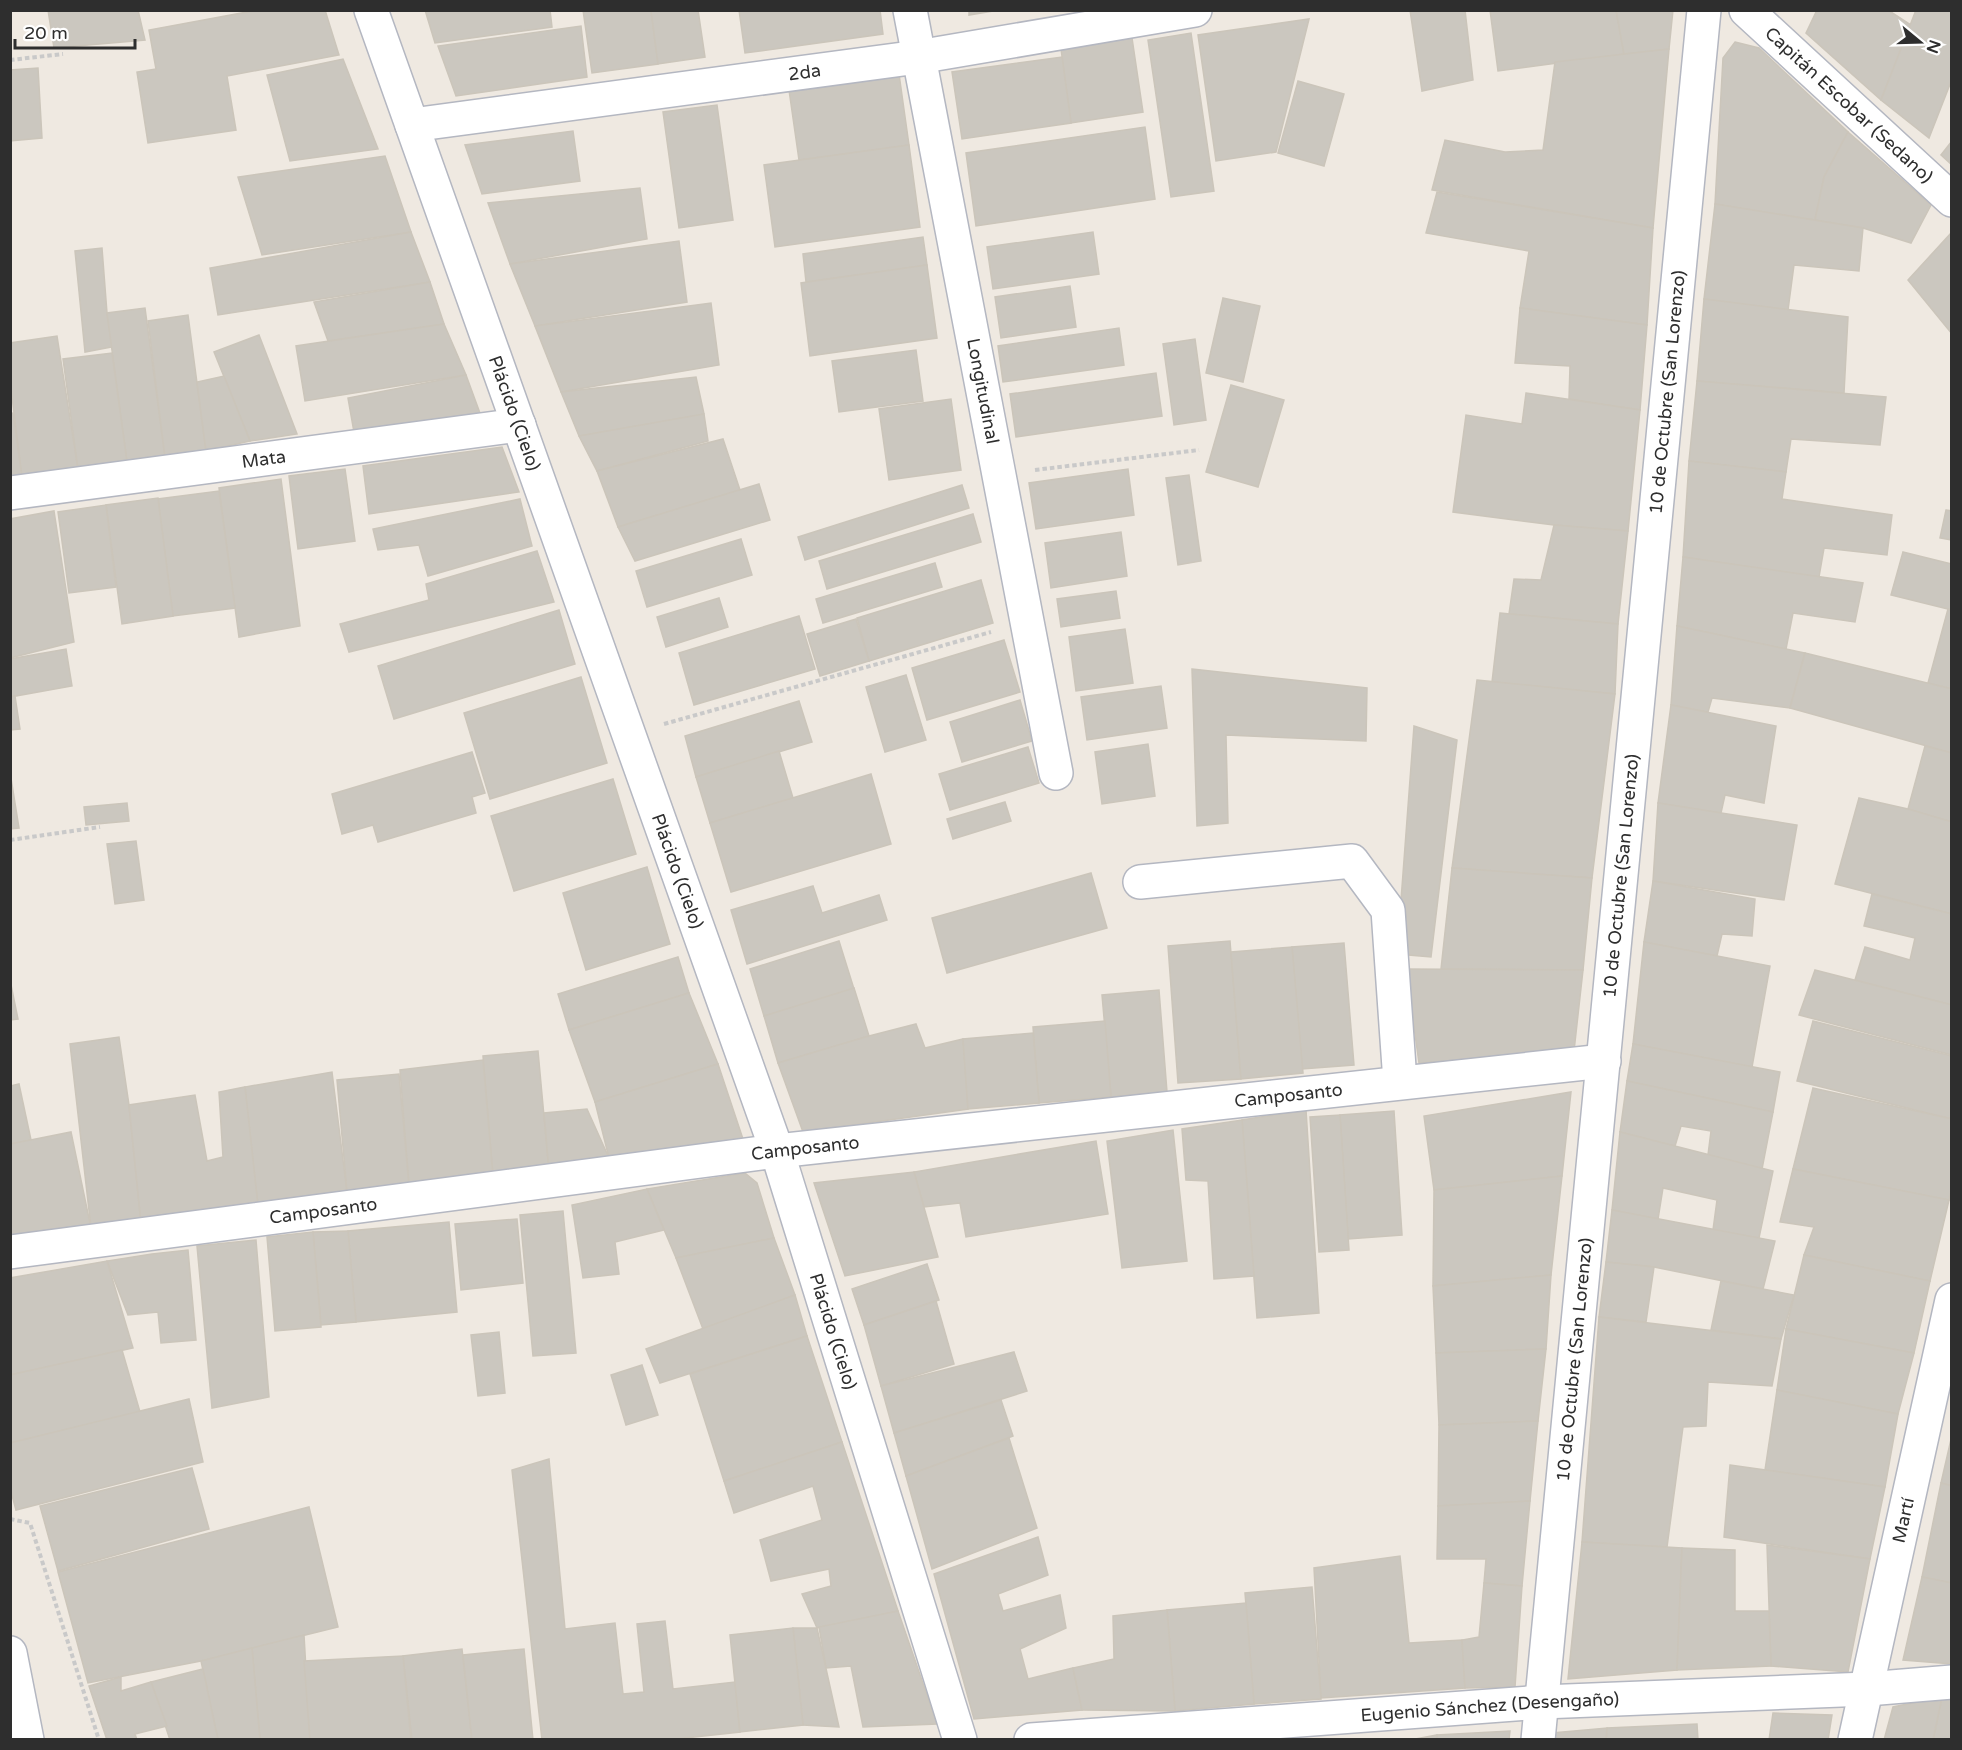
<svg xmlns="http://www.w3.org/2000/svg" width="1962" height="1750" font-family="'Varela Round',sans-serif">
  <style>
    .building { fill: #cbc7bf; stroke: #cbc5ba; stroke-width: 1.5 }
    .lines { fill: none; stroke-linecap: round; stroke-linejoin: round }
    .minor-casing { stroke: #b4b7c1; stroke-width: 36 }
    .path { stroke: #c9c9c9; stroke-width: 4; stroke-dasharray: 4.5 3; stroke-linecap: butt }
    .minor { stroke: #fff; stroke-width: 33 }
    .labels { text-anchor: middle; dominant-baseline: central; stroke-width: 6; stroke-linejoin: round; paint-order: stroke }
    .street-label { font-size: 18px; fill: #2e2e2e; stroke: #fff }
  </style>
  <rect width="100%" height="100%" fill="#efe9e1"/>
  <g class="building">
    <polygon points="48,10 138,10 145,40 54,48"/>
    <polygon points="325,10 339,55 227,76 236,130 148,143 137,72 156,69 149,30 258,10"/>
    <polygon points="425,10 550,10 552,27 435,43"/>
    <polygon points="583,10 651,10 658,64 592,73"/>
    <polygon points="651,10 698,10 705,57 658,64"/>
    <polygon points="739,10 880,10 883,34 745,53"/>
    <polygon points="969,10 999,10 969,15"/>
    <polygon points="1410,10 1465,10 1473,80 1422,91"/>
    <polygon points="1490,10 1616,10 1624,54 1498,71"/>
    <polygon points="1616,10 1673,10 1669,49 1624,54"/>
    <polygon points="1817,10 1888,10 1911,25 1881,100 1806,33"/>
    <polygon points="1916,10 1952,10 1952,79 1929,138 1881,100"/>
    <polygon points="1309,19 1276,152 1216,161 1198,35"/>
    <polygon points="581,26 587,77 456,96 438,46"/>
    <polygon points="1191,33 1214,191 1171,197 1148,40"/>
    <polygon points="1132,38 1143,112 1071,123 1061,49"/>
    <polygon points="1735,42 1759,48 1848,132 1824,177 1815,220 1715,204 1723,58"/>
    <polygon points="1669,49 1653,228 1432,190 1445,140 1505,152 1543,150 1555,62"/>
    <polygon points="1062,57 1071,123 962,139 952,72"/>
    <polygon points="343,59 378,149 290,161 267,75"/>
    <polygon points="38,68 42,138 10,141 10,70"/>
    <polygon points="899,74 909,145 799,160 789,90"/>
    <polygon points="1298,81 1344,94 1324,166 1278,153"/>
    <polygon points="717,105 733,220 679,228 663,112"/>
    <polygon points="1145,127 1155,199 976,226 966,153"/>
    <polygon points="573,131 580,181 482,194 465,145"/>
    <polygon points="1848,132 1931,205 1911,243 1863,228 1815,220 1824,177"/>
    <polygon points="1952,141 1952,165 1941,155"/>
    <polygon points="909,145 920,227 775,247 764,165"/>
    <polygon points="385,156 411,232 262,255 238,177"/>
    <polygon points="640,188 647,239 510,264 488,203"/>
    <polygon points="1437,192 1653,228 1647,325 1520,308 1529,251 1426,233"/>
    <polygon points="1715,204 1863,228 1859,271 1794,265 1788,310 1704,299"/>
    <polygon points="411,232 430,282 218,315 210,268"/>
    <polygon points="1093,232 1099,274 993,289 987,247"/>
    <polygon points="1952,232 1952,334 1908,280"/>
    <polygon points="923,237 927,265 806,282 803,254"/>
    <polygon points="679,241 687,302 535,326 510,264"/>
    <polygon points="102,248 107,313 112,347 85,352 75,251"/>
    <polygon points="927,265 937,338 810,356 801,283"/>
    <polygon points="430,282 444,324 328,341 314,302"/>
    <polygon points="1070,286 1076,327 1001,338 995,297"/>
    <polygon points="1223,298 1260,306 1243,382 1206,373"/>
    <polygon points="1704,299 1848,317 1844,393 1697,381"/>
    <polygon points="711,303 719,365 561,392 535,326"/>
    <polygon points="145,308 165,457 127,462 107,313"/>
    <polygon points="1520,308 1647,325 1640,410 1569,399 1570,366 1515,363"/>
    <polygon points="188,315 206,451 165,457 148,321"/>
    <polygon points="444,324 466,375 305,401 296,346"/>
    <polygon points="1119,328 1124,365 1003,382 998,346"/>
    <polygon points="259,335 297,434 250,441 214,352"/>
    <polygon points="57,336 78,469 22,477 10,381 10,343"/>
    <polygon points="1195,339 1206,420 1174,425 1163,344"/>
    <polygon points="916,350 923,401 839,412 832,361"/>
    <polygon points="112,353 127,462 78,469 63,359"/>
    <polygon points="1156,373 1162,416 1016,437 1010,394"/>
    <polygon points="466,375 481,416 355,438 348,398"/>
    <polygon points="224,376 250,441 206,451 197,382"/>
    <polygon points="696,377 704,414 579,436 561,392"/>
    <polygon points="1697,381 1886,397 1880,445 1791,439 1786,472 1689,461"/>
    <polygon points="1231,385 1284,400 1258,487 1206,472"/>
    <polygon points="1526,393 1640,410 1628,531 1554,525 1453,512 1466,415 1522,424"/>
    <polygon points="951,399 961,470 889,480 879,409"/>
    <polygon points="13,413 22,477 10,478 10,414"/>
    <polygon points="704,414 708,441 597,471 579,436"/>
    <polygon points="723,439 740,490 618,527 597,471"/>
    <polygon points="502,447 519,492 369,514 363,466"/>
    <polygon points="1689,461 1786,472 1782,499 1892,515 1887,555 1824,548 1819,577 1683,557"/>
    <polygon points="345,469 355,541 298,549 289,476"/>
    <polygon points="1128,469 1134,515 1036,529 1029,483"/>
    <polygon points="1189,475 1201,561 1178,565 1166,478"/>
    <polygon points="281,479 300,626 239,637 219,488"/>
    <polygon points="759,484 770,520 635,561 618,527"/>
    <polygon points="962,485 969,508 805,560 798,537"/>
    <polygon points="219,491 235,608 173,616 158,499"/>
    <polygon points="158,498 173,616 122,624 106,505"/>
    <polygon points="520,499 532,546 428,576 419,545 378,550 373,529"/>
    <polygon points="106,505 116,587 69,593 58,512"/>
    <polygon points="1946,510 1952,511 1952,540 1940,538"/>
    <polygon points="54,511 74,642 10,658 10,519"/>
    <polygon points="973,514 981,542 827,589 819,561"/>
    <polygon points="1554,525 1628,531 1618,624 1509,614 1514,579 1541,580"/>
    <polygon points="1121,532 1127,576 1051,588 1045,543"/>
    <polygon points="741,539 752,575 647,607 636,571"/>
    <polygon points="537,551 554,602 349,652 340,624 429,600 426,584"/>
    <polygon points="1903,552 1952,564 1952,610 1891,595"/>
    <polygon points="1683,557 1863,583 1855,622 1793,613 1786,649 1677,626"/>
    <polygon points="935,563 942,587 823,623 816,599"/>
    <polygon points="981,580 993,623 869,661 857,618"/>
    <polygon points="1116,591 1120,618 1061,627 1057,599"/>
    <polygon points="719,598 728,627 666,647 657,617"/>
    <polygon points="1948,609 1952,610 1952,689 1928,683"/>
    <polygon points="559,610 575,664 394,719 378,666"/>
    <polygon points="1500,613 1618,624 1615,694 1492,682"/>
    <polygon points="799,616 815,669 694,705 679,653"/>
    <polygon points="856,619 869,661 820,676 807,634"/>
    <polygon points="1677,626 1805,653 1790,708 1712,698 1708,712 1671,705"/>
    <polygon points="1125,629 1133,683 1076,691 1069,637"/>
    <polygon points="1004,640 1020,692 927,720 912,668"/>
    <polygon points="66,649 72,686 10,697 10,659"/>
    <polygon points="1805,653 1952,689 1952,753 1790,708"/>
    <polygon points="1192,669 1367,688 1366,741 1226,735 1228,823 1197,826"/>
    <polygon points="906,675 926,740 885,752 866,687"/>
    <polygon points="581,677 607,763 490,799 464,713"/>
    <polygon points="1477,680 1615,694 1592,878 1452,868"/>
    <polygon points="1161,686 1167,728 1087,740 1081,697"/>
    <polygon points="15,696 20,729 10,730 10,697"/>
    <polygon points="1020,700 1032,741 962,762 950,722"/>
    <polygon points="799,701 812,742 696,777 685,736"/>
    <polygon points="1671,705 1776,726 1764,803 1725,795 1721,813 1658,803"/>
    <polygon points="1414,726 1457,740 1431,957 1397,954"/>
    <polygon points="1148,744 1155,796 1102,804 1095,752"/>
    <polygon points="1925,746 1952,753 1952,822 1908,809"/>
    <polygon points="1028,747 1039,783 950,810 939,774"/>
    <polygon points="779,751 793,798 710,823 696,777"/>
    <polygon points="472,752 485,793 472,797 476,813 378,842 373,825 342,834 332,794"/>
    <polygon points="871,774 891,844 731,892 710,823"/>
    <polygon points="11,778 19,828 10,829 10,778"/>
    <polygon points="613,779 636,854 514,891 491,816"/>
    <polygon points="1859,798 1908,809 1952,822 1952,914 1835,884"/>
    <polygon points="1005,802 1011,821 953,839 947,819"/>
    <polygon points="127,803 129,821 86,825 84,807"/>
    <polygon points="1658,803 1797,825 1784,900 1653,881"/>
    <polygon points="136,841 144,900 115,904 107,844"/>
    <polygon points="647,867 670,944 586,970 563,893"/>
    <polygon points="1452,868 1592,878 1583,970 1441,969"/>
    <polygon points="1091,873 1107,928 947,973 932,918"/>
    <polygon points="1653,881 1755,899 1752,936 1722,934 1717,956 1644,942"/>
    <polygon points="813,886 822,913 879,895 887,920 747,964 731,910"/>
    <polygon points="1872,894 1952,914 1952,1005 1855,980 1865,947 1910,960 1915,938 1864,926"/>
    <polygon points="839,941 854,989 764,1016 750,969"/>
    <polygon points="1230,941 1241,1079 1178,1083 1168,946"/>
    <polygon points="1644,942 1770,966 1752,1067 1633,1044"/>
    <polygon points="1344,943 1354,1065 1302,1069 1292,947"/>
    <polygon points="1292,947 1303,1073 1241,1079 1231,952"/>
    <polygon points="678,957 689,993 569,1030 558,994"/>
    <polygon points="1406,969 1583,970 1574,1051 1419,1063"/>
    <polygon points="1815,970 1952,1005 1952,1055 1799,1015"/>
    <polygon points="10,980 18,1019 10,1020"/>
    <polygon points="854,988 869,1036 778,1063 764,1016"/>
    <polygon points="1159,990 1167,1092 1111,1097 1102,995"/>
    <polygon points="689,993 718,1064 595,1102 569,1030"/>
    <polygon points="1105,1021 1111,1097 1039,1103 1033,1027"/>
    <polygon points="1813,1021 1952,1056 1952,1119 1797,1081"/>
    <polygon points="916,1024 925,1048 963,1039 968,1109 803,1132 778,1063 869,1036"/>
    <polygon points="1033,1033 1039,1103 968,1109 963,1039"/>
    <polygon points="119,1037 129,1105 141,1223 91,1228 70,1044"/>
    <polygon points="1633,1044 1780,1072 1773,1112 1627,1081"/>
    <polygon points="538,1051 549,1171 493,1176 483,1056"/>
    <polygon points="483,1060 493,1176 409,1186 400,1070"/>
    <polygon points="718,1064 744,1142 609,1158 595,1102"/>
    <polygon points="332,1072 347,1192 258,1206 245,1087"/>
    <polygon points="399,1074 409,1186 347,1192 337,1080"/>
    <polygon points="1627,1081 1773,1112 1762,1169 1708,1155 1711,1131 1681,1126 1675,1146 1620,1132"/>
    <polygon points="19,1084 31,1140 10,1144 10,1086"/>
    <polygon points="245,1087 258,1206 141,1223 129,1105 195,1095 207,1161 223,1157 219,1092"/>
    <polygon points="1813,1088 1952,1119 1952,1186 1949,1200 1793,1169"/>
    <polygon points="1571,1092 1562,1176 1434,1190 1424,1116"/>
    <polygon points="587,1109 609,1158 549,1171 544,1113"/>
    <polygon points="1306,1110 1319,1313 1257,1318 1242,1120"/>
    <polygon points="1394,1111 1402,1235 1348,1239 1340,1115"/>
    <polygon points="1340,1115 1349,1250 1319,1252 1310,1117"/>
    <polygon points="1242,1120 1254,1276 1214,1279 1208,1181 1186,1180 1182,1129"/>
    <polygon points="1173,1130 1187,1261 1122,1268 1107,1141"/>
    <polygon points="71,1132 91,1228 10,1237 10,1144"/>
    <polygon points="1620,1132 1773,1171 1759,1238 1713,1230 1717,1200 1663,1188 1658,1219 1612,1210"/>
    <polygon points="1096,1141 1108,1214 966,1237 960,1203 924,1207 914,1172"/>
    <polygon points="1793,1169 1949,1200 1930,1281 1804,1255 1814,1227 1780,1222"/>
    <polygon points="914,1172 938,1257 845,1276 814,1183"/>
    <polygon points="745,1173 757,1183 774,1238 676,1258 647,1189"/>
    <polygon points="1562,1176 1551,1275 1433,1286 1434,1190"/>
    <polygon points="647,1189 664,1230 615,1242 619,1274 583,1278 572,1205"/>
    <polygon points="1612,1210 1775,1241 1763,1289 1654,1267 1606,1262"/>
    <polygon points="563,1211 576,1353 533,1356 520,1215"/>
    <polygon points="517,1219 523,1283 461,1290 455,1224"/>
    <polygon points="449,1222 457,1312 356,1322 348,1231"/>
    <polygon points="348,1231 356,1322 321,1325 313,1232"/>
    <polygon points="313,1232 321,1327 275,1331 267,1237"/>
    <polygon points="774,1238 795,1295 703,1329 676,1258"/>
    <polygon points="256,1240 269,1397 212,1408 197,1246"/>
    <polygon points="188,1250 196,1340 161,1343 158,1312 128,1315 107,1261 152,1254"/>
    <polygon points="1804,1255 1930,1281 1914,1353 1786,1329"/>
    <polygon points="107,1261 133,1348 10,1375 10,1278"/>
    <polygon points="1606,1262 1654,1267 1646,1322 1599,1317"/>
    <polygon points="927,1264 939,1300 864,1325 852,1289"/>
    <polygon points="1551,1275 1546,1349 1436,1353 1433,1286"/>
    <polygon points="1721,1281 1794,1295 1781,1339 1711,1330"/>
    <polygon points="795,1295 807,1336 660,1383 646,1349"/>
    <polygon points="936,1301 954,1364 881,1386 864,1325"/>
    <polygon points="1599,1317 1781,1339 1772,1386 1708,1382 1706,1426 1683,1427 1667,1547 1582,1542"/>
    <polygon points="1786,1329 1914,1353 1898,1414 1777,1390"/>
    <polygon points="499,1332 505,1393 478,1396 471,1335"/>
    <polygon points="807,1336 842,1442 724,1481 690,1374"/>
    <polygon points="1546,1349 1538,1421 1439,1425 1436,1353"/>
    <polygon points="122,1350 140,1412 10,1443 10,1375"/>
    <polygon points="1014,1352 1027,1391 894,1433 881,1386"/>
    <polygon points="642,1365 658,1415 626,1425 611,1375"/>
    <polygon points="1777,1390 1898,1414 1885,1487 1765,1470"/>
    <polygon points="189,1399 203,1462 16,1510 10,1488 10,1443"/>
    <polygon points="1001,1400 1013,1436 906,1476 894,1433"/>
    <polygon points="1538,1421 1530,1501 1438,1506 1439,1425"/>
    <polygon points="1952,1435 1952,1486 1941,1483"/>
    <polygon points="1009,1438 1037,1528 932,1569 906,1476"/>
    <polygon points="842,1442 898,1611 817,1628 802,1594 831,1586 829,1569 771,1581 760,1540 822,1520 813,1486 734,1513 724,1481"/>
    <polygon points="549,1459 565,1629 615,1623 623,1694 644,1692 637,1624 665,1621 673,1689 735,1682 740,1732 667,1740 542,1740 512,1470"/>
    <polygon points="1730,1465 1885,1487 1870,1559 1724,1537"/>
    <polygon points="192,1468 209,1529 58,1571 40,1506"/>
    <polygon points="1941,1483 1952,1486 1952,1583 1922,1577"/>
    <polygon points="1530,1501 1522,1586 1484,1583 1486,1559 1437,1559 1438,1506"/>
    <polygon points="309,1507 338,1627 201,1661 88,1683 58,1572"/>
    <polygon points="1038,1537 1048,1575 998,1594 1003,1611 1060,1595 1066,1628 1020,1649 1028,1679 1073,1668 1082,1710 974,1719 934,1574"/>
    <polygon points="1582,1542 1682,1548 1677,1670 1568,1679"/>
    <polygon points="1767,1545 1870,1559 1848,1672 1771,1666"/>
    <polygon points="1682,1548 1735,1550 1735,1611 1769,1611 1771,1666 1677,1670"/>
    <polygon points="1400,1556 1409,1643 1462,1640 1465,1688 1321,1698 1314,1568"/>
    <polygon points="1922,1577 1952,1583 1952,1664 1903,1660"/>
    <polygon points="1484,1583 1522,1586 1515,1687 1465,1688 1462,1640 1479,1637"/>
    <polygon points="1312,1587 1321,1699 1254,1704 1245,1593"/>
    <polygon points="1246,1603 1254,1704 1175,1711 1167,1610"/>
    <polygon points="1167,1610 1175,1711 1082,1710 1073,1668 1114,1659 1113,1616"/>
    <polygon points="898,1611 937,1724 863,1727 851,1666 826,1668 819,1627"/>
    <polygon points="793,1628 817,1628 839,1727 803,1725"/>
    <polygon points="793,1628 803,1725 740,1732 730,1635"/>
    <polygon points="304,1635 310,1740 260,1740 252,1648"/>
    <polygon points="252,1648 260,1740 218,1740 201,1661"/>
    <polygon points="462,1649 472,1740 412,1740 403,1656"/>
    <polygon points="524,1649 533,1740 472,1740 463,1655"/>
    <polygon points="403,1656 411,1740 310,1740 304,1661"/>
    <polygon points="203,1669 218,1740 170,1740 151,1682"/>
    <polygon points="121,1677 121,1691 151,1682 167,1726 135,1734 137,1740 107,1740 89,1686"/>
    <polygon points="1952,1696 1952,1740 1933,1740 1942,1697"/>
    <polygon points="1942,1697 1933,1740 1884,1740 1893,1707"/>
    <polygon points="1773,1713 1832,1715 1828,1740 1769,1740"/>
    <polygon points="1697,1724 1698,1740 1606,1740 1607,1728"/>
    <polygon points="1607,1728 1606,1740 1551,1740 1552,1733"/>
    <polygon points="1510,1731 1509,1740 1437,1740 1437,1735"/>
    <polygon points="1437,1735 1437,1740 1410,1740"/>
  </g>
  <g class="lines">
    <defs>
      <g id="minor">
        <path id="s1" d="M371 10 777 1151 960 1740"/>
        <path id="s2" d="M910 10 1056 773"/>
        <path id="s3" d="M1746 10 1952 200"/>
        <path id="s4" d="M412 125 918 57 1195 10"/>
        <path id="s5" d="M10 493 519 425"/>
        <polyline points="1140,882 1352,861 1388,910 1400,1082"/>
        <path id="s6" d="M10 1252 777 1151 1604 1061"/>
        <polyline points="10,1653 27,1740"/>
        <path id="s7" d="M1031 1740 1542 1702 1867 1689 1952 1682"/>
        <path id="s8" d="M1538 1740 1704 10"/>
        <path id="s9" d="M1855 1740 1952 1300"/>
      </g>
    </defs>
    <use href="#minor" class="minor-casing"/>
    <g class="path">
      <polyline points="10,60 63,54"/>
      <polyline points="1035,470 1199,450"/>
      <polyline points="664,724 991,632"/>
      <polyline points="10,840 100,827"/>
      <polyline points="10,1519 30,1523 99,1740"/>
    </g>
    <use href="#minor" class="minor"/>
  </g>
  <g class="labels">
    <g class="street-label">
      <text stroke="none"><textPath href="#s4" startOffset="396">2da</textPath></text>
      <text stroke="none"><textPath href="#s3" startOffset="140">Capitán Escobar (Sedano)</textPath></text>
      <text stroke="none"><textPath href="#s8" startOffset="1354">10 de Octubre (San Lorenzo)</textPath></text>
      <text stroke="none"><textPath href="#s2" startOffset="388">Longitudinal</textPath></text>
      <text stroke="none"><textPath href="#s1" startOffset="428">Plácido (Cielo)</textPath></text>
      <text stroke="none"><textPath href="#s5" startOffset="256">Mata</textPath></text>
      <text stroke="none"><textPath href="#s1" startOffset="914">Plácido (Cielo)</textPath></text>
      <text stroke="none"><textPath href="#s8" startOffset="868">10 de Octubre (San Lorenzo)</textPath></text>
      <text stroke="none"><textPath href="#s6" startOffset="1288">Camposanto</textPath></text>
      <text stroke="none"><textPath href="#s6" startOffset="802">Camposanto</textPath></text>
      <text stroke="none"><textPath href="#s6" startOffset="316">Camposanto</textPath></text>
      <text stroke="none"><textPath href="#s1" startOffset="1400">Plácido (Cielo)</textPath></text>
      <text stroke="none"><textPath href="#s8" startOffset="382">10 de Octubre (San Lorenzo)</textPath></text>
      <text stroke="none"><textPath href="#s9" startOffset="225">Martí</textPath></text>
      <text stroke="none"><textPath href="#s7" startOffset="460">Eugenio Sánchez (Desengaño)</textPath></text>
    </g>
  </g>
  <rect width="1962" height="1750" fill="none" stroke="#2e2e2e" stroke-width="24"/>
  <g transform="translate(1920 42) rotate(109)" stroke="#ffffff" stroke-width="4.5" paint-order="stroke">
  <path d="M0-4.5L10 22L0 15L-10 22Z" fill="#2e2e2e"/>
  <text y="-9" font-size="16" font-weight="bold" text-anchor="middle" fill="#2e2e2e">N</text>
  </g>
  <path d="M15 39v9h120v-9" fill="none" stroke="#2e2e2e" stroke-width="3"/>
  <text x="24" y="39" font-size="18" fill="#2e2e2e" stroke="#ffffff" stroke-width="4.5" paint-order="stroke">20 m</text>
</svg>
